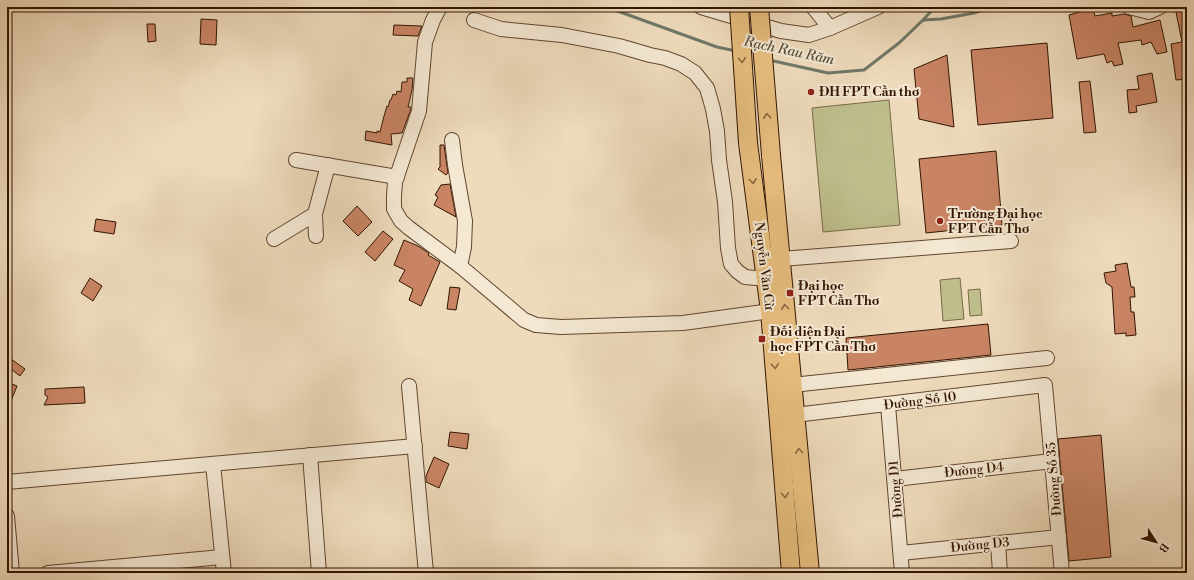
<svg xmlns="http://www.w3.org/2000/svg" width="1194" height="580" font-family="'Libre Bodoni',serif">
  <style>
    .green { fill: #bebe8d; stroke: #786947 }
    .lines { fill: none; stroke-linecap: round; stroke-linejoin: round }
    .stream { stroke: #707868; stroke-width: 3 }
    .building { fill: #c98464; stroke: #321401 }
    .minor-casing { stroke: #614630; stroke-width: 16 }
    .major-casing { stroke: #321401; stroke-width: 20 }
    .minor { stroke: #f4e8d3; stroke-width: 14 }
    .major { stroke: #e7be7e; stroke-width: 18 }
    .major-bridge-casing { stroke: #321401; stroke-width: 20; stroke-linecap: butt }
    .major-bridge { stroke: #e7be7e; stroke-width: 18 }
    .oneway { stroke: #8c6940 }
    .poi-dot { fill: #8f2418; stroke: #f4e8d3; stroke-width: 1.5 }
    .labels { text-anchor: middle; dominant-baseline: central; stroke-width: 4; stroke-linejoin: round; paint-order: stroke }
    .poi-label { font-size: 13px; font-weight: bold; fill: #321401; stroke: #f4e8d3; text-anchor: start }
    .street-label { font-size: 13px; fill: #321401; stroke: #f4e8d3 }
    .water-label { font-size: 14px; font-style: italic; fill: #564e3d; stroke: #f4e8d3 }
  </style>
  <rect width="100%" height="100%" fill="#eedbbc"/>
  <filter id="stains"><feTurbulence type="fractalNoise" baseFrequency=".005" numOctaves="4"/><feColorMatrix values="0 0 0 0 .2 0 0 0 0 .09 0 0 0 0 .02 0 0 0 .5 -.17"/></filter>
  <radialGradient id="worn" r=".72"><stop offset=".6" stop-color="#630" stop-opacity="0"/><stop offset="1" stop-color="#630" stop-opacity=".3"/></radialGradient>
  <g class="green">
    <polygon points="889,100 900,225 823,232 812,108"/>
    <polygon points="960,278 964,319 943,321 940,280"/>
    <polygon points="980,289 982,315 970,316 968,290"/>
  </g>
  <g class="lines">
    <g class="stream">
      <polyline points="594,7 612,9 717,47 736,51"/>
      <polyline points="923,20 935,7"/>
      <polyline points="769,60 828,73 864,70 899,43 923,20 941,19 974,13 991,7"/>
    </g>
  </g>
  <g class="building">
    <polygon points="1175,7 1187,7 1187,79 1176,80 1171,44 1182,42"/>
    <polygon points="1093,8 1095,16 1112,13 1112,16 1124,14 1131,16 1133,27 1160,20 1167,52 1157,54 1151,42 1142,45 1141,40 1118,43 1123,64 1114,66 1112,61 1107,63 1104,54 1077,59 1069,15"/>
    <polygon points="201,19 217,20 216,45 200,44"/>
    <polygon points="147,24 155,24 156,41 148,42"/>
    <polygon points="394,25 422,26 418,36 393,35"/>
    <polygon points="1047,43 1053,118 978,125 971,50"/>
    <polygon points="947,55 954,127 919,119 914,69"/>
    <polygon points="1152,73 1157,102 1136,106 1137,112 1129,113 1127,90 1139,89 1137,76"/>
    <polygon points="407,78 413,78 412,90 408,107 411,107 411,109 402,133 391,134 392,145 365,140 366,131 377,133 377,131 380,132 384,116 387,106 388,107 390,100 391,100 393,94 396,95 397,91 401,92 402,82 407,82"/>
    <polygon points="1090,81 1096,132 1084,133 1079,82"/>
    <polygon points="440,145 444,145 448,173 446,175 438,169 440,167"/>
    <polygon points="996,151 1002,225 926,233 919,159"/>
    <polygon points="450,184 456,217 434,205 438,197 435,195 441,185"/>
    <polygon points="357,206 372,222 358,236 343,221"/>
    <polygon points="96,219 116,222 114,234 94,231"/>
    <polygon points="383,231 393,239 375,261 365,252"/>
    <polygon points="404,240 418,246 429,253 428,255 440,262 421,306 409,300 413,289 399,281 405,270 394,265"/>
    <polygon points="1127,263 1131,287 1134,287 1135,297 1130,297 1131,312 1134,312 1136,335 1126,336 1126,333 1115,334 1112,287 1106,283 1104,273 1116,271 1115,265"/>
    <polygon points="90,278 102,286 93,301 81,293"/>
    <polygon points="450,287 460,288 456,310 447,309"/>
    <polygon points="988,324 991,355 848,370 846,338"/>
    <polygon points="7,356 25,369 20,376 7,366"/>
    <polygon points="7,382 17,386 7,411"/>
    <polygon points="84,387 85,403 44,405 48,397 45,395 45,389"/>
    <polygon points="450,432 469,434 467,449 448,446"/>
    <polygon points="1101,435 1111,557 1069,561 1058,439"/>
    <polygon points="434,457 449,464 439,488 426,482 426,476"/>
  </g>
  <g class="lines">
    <defs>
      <g id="minor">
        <polyline points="440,7 433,20 425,42 419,111 395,182 394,196 394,209 401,221 409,228 460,266 524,320 536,325 561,327 683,323 770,311"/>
        <polyline points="701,7 781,31 809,35 830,28 878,7"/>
        <polyline points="813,7 830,28"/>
        <polyline points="1129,7 1149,12 1160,7"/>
        <polyline points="474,20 501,29 562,35 619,46 650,55 665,58 681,64 695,73 707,88 713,109 717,131 719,160 725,202 728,248 731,264 737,271 745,277 766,279"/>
        <polyline points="452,140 455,165 465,221 464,247 460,266"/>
        <polyline points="296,160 397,177"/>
        <polyline points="315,214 316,236"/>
        <polyline points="274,239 315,214 328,165"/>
        <polyline points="781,259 1011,241"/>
        <polyline points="792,385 1047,358"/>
        <polyline points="409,386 426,573"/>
        <polyline points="888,405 902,573"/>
        <polyline points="795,415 1045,385 1062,573"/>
        <polyline points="310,455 319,573"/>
        <polyline points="213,464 224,573"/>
        <polyline points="895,479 1052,461"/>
        <polyline points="7,482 415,446"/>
        <polyline points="7,516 12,573"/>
        <polyline points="998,543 1000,573"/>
        <polyline points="901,553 1059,537"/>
        <polyline points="48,573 222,557"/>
      </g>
      <g id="major">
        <polyline points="748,143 770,311 791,573"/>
        <polyline points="771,155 810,573"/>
      </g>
    </defs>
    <use href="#minor" class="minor-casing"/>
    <use href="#major" class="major-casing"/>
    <use href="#minor" class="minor"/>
    <use href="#major" class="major"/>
    <defs>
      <g id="major-bridge">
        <polyline points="739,7 748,143"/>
        <polyline points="759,7 771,155"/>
      </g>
    </defs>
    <use href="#major-bridge" class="major-bridge-casing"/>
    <use href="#major-bridge" class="major-bridge"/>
  </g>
  <defs><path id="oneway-chevron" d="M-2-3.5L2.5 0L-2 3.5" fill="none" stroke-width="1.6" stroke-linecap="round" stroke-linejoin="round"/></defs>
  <g class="oneway">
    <use href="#oneway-chevron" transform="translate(742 60) rotate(86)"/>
    <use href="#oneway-chevron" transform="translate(767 116) rotate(-95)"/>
    <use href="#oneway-chevron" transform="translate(753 181) rotate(83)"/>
    <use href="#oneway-chevron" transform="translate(785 307) rotate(-95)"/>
    <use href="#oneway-chevron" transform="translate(775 366) rotate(85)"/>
    <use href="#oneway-chevron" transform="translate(799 451) rotate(-95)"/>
    <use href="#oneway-chevron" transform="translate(785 495) rotate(86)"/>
  </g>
  <g class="poi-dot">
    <circle cx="811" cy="92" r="4"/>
    <circle cx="940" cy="221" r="4"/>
    <rect x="786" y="289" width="8" height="8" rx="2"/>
    <rect x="758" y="335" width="8" height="8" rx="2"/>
  </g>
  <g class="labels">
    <g class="poi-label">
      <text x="819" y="92">ĐH FPT Cần thơ</text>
      <text x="948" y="214">Trường Đại học<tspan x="948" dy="15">FPT Cần Thơ</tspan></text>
      <text x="798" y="286">Đại học<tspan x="798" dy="15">FPT Cần Thơ</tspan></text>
      <text x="770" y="332">Đối diện Đại<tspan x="770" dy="15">học FPT Cần Thơ</tspan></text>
    </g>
    <g class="street-label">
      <text transform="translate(764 266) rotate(83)">Nguyễn Văn Cừ</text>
      <text transform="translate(920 401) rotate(-7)">Đường Số 10</text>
      <text transform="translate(974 470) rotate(-6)">Đường D4</text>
      <text transform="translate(1054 479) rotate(-95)">Đường Số 35</text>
      <text transform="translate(896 489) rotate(-95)">Đường D1</text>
      <text transform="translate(980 545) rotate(-6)">Đường D3</text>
    </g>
    <g class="water-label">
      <text transform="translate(789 51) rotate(12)">Rạch Rau Răm</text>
    </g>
  </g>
  <rect width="1194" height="580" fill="none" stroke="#eedbbc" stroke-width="24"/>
  <rect x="8" y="8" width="1178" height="564" fill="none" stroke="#321401" stroke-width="2"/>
  <rect x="12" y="12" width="1170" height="556" fill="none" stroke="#321401"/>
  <g transform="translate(1156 542) rotate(126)" stroke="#f4e8d3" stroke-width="3" paint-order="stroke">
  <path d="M0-3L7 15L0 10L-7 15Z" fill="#321401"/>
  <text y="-6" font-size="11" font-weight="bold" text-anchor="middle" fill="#321401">B</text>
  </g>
  <rect width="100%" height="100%" filter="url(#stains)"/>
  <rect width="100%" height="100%" fill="url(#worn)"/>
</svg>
